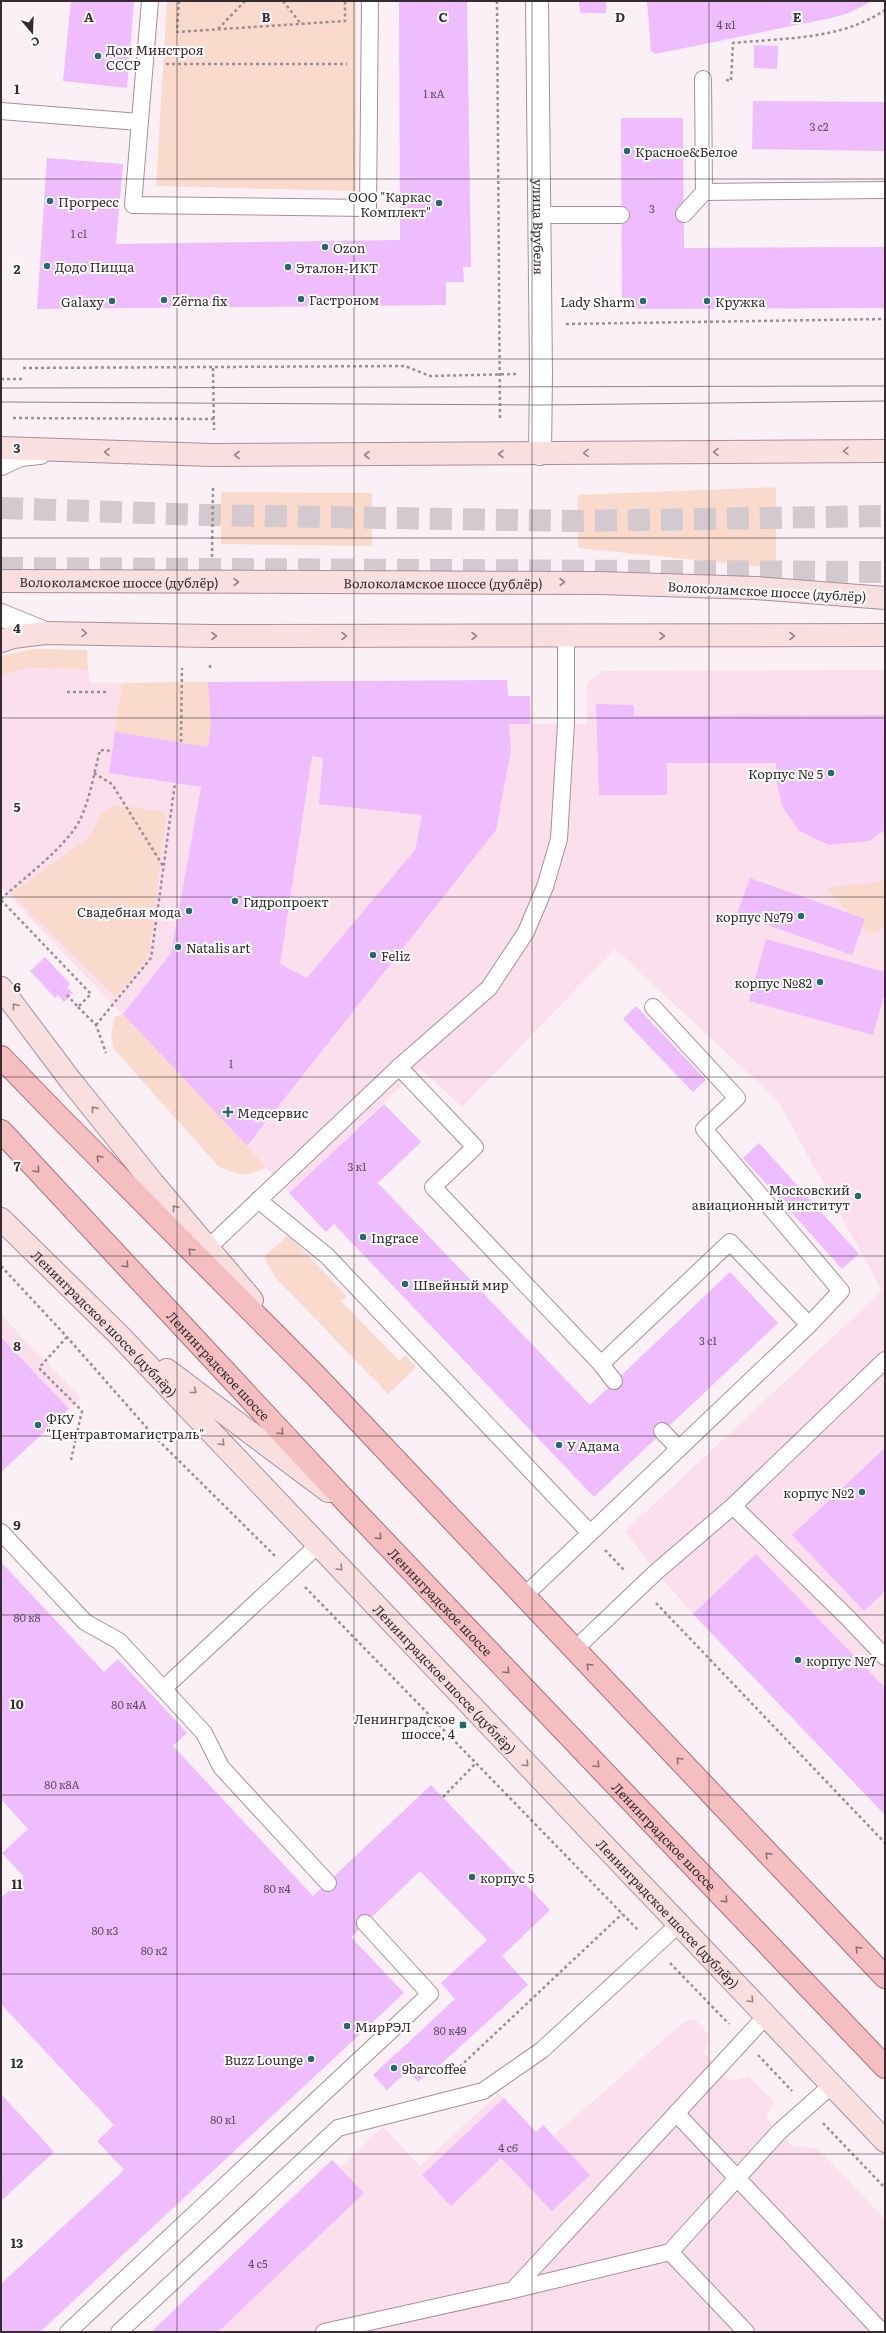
<svg xmlns="http://www.w3.org/2000/svg" width="886" height="2333" font-family="Literata,serif">
  <style>
    .built { fill: #fcdfec }
    .green { fill: #f9dacc }
    .building { fill: #efbcfd; fill-rule: evenodd }
    .lines { fill: none; stroke-linecap: round; stroke-linejoin: round }
    .primary-tunnel { stroke: #d3c9ce; stroke-width: 22; stroke-dasharray: 22 11; stroke-linecap: butt }
    .service-casing { stroke: #a88f9a; stroke-width: 18 }
    .tertiary-casing { stroke: #a88f9a; stroke-width: 24 }
    .secondary-casing { stroke: #a88f9a; stroke-width: 24 }
    .primary-casing { stroke: #ad7074; stroke-width: 24 }
    .path { stroke: #9a8f94; stroke-width: 2.5; stroke-dasharray: 3 3; stroke-linecap: butt }
    .service { stroke: #fff; stroke-width: 16 }
    .tertiary { stroke: #fff; stroke-width: 22 }
    .secondary { stroke: #fadfe0; stroke-width: 22 }
    .primary { stroke: #f5bfc1; stroke-width: 22 }
    .tram { stroke: #90858a; stroke-width: 1 }
    .secondary-bridge-casing { stroke: #a88f9a; stroke-width: 24; stroke-linecap: butt }
    .secondary-bridge { stroke: #fadfe0; stroke-width: 22 }
    .oneway { stroke: #988588 }
    .oneway2 { stroke: #8b6e71 }
    .grid { fill: none; stroke: #352b30; stroke-width: 1; stroke-opacity: 0.55 }
    .poi-dot { fill: #216c71; stroke: #fff; stroke-width: 1.5 }
    .labels { text-anchor: middle; dominant-baseline: central; stroke-width: 4; stroke-linejoin: round; paint-order: stroke }
    .number-label { font-size: 11px; fill: #644f63 }
    .poi-label { font-size: 13px; fill: #352b30; stroke: #fff; text-anchor: start }
    .street-label { font-size: 13px; fill: #352b30; stroke: #fff }
    .grid-label { font-size: 13px; text-anchor: middle; font-weight: bold; fill: #352b30; stroke: #fff; stroke-width: 4; stroke-linejoin: round; paint-order: stroke }
  </style>
  <rect width="100%" height="100%" fill="#fbf0f5"/>
  <g class="built">
    <polygon points="28,668 88,669 90,683 507,680 509,696 530,696 531,724 587,724 587,683 603,671 885,670 885,1815 693,1614 656,1572 625,1531 882,1291 778,1101 615,949 462,1107 420,1068 289,1193 247,1146 1,887 1,675"/>
    <polygon points="1,1315 81,1398 1,1472"/>
    <polygon points="694,2019 710,2036 704,2052 731,2081 749,2077 774,2102 766,2118 793,2146 817,2148 885,2219 885,2332 151,2332 332,2160 340,2168 383,2127 420,2166 499,2093 536,2132 553,2136 683,2023"/>
  </g>
  <g class="green">
    <polygon points="167,1 356,1 356,191 156,186"/>
    <polygon points="776,487 776,568 578,548 578,495"/>
    <polygon points="221,492 372,493 372,546 221,544"/>
    <polygon points="34,649 87,650 88,669 28,668 1,675 1,656"/>
    <polygon points="208,682 211,725 208,747 115,732 122,683"/>
    <polygon points="113,805 155,810 166,814 149,956 115,997 11,893 90,837 102,813"/>
    <polygon points="885,878 885,928 868,934 826,888 879,882"/>
    <path d="M123 1014 247 1146 266 1167C247 1178 239 1175 219 1167L113 1048 111 1033 115 1017Z"/>
    <polygon points="288,1235 347,1296 341,1301 399,1361 405,1355 416,1367 388,1394 275,1277 264,1257"/>
  </g>
  <g class="building">
    <polygon points="71,1 134,1 127,88 63,81"/>
    <polygon points="399,1 467,1 471,267 463,267 464,282 446,282 446,305 37,309 47,158 123,164 116,244 400,240"/>
    <polygon points="579,1 606,1 606,13 580,13"/>
    <polygon points="647,1 872,1 849,13 831,18 655,54 651,51"/>
    <polygon points="754,45 778,46 777,69 754,68"/>
    <polygon points="753,101 885,102 885,151 752,149"/>
    <polygon points="621,118 683,118 684,248 885,247 885,308 622,309"/>
    <path d="M507 680 508 696H530V724H509L511 749 496 830 247 1146 123 1014 171 953 201 787 109 773 115 732 208 747 211 725 208 682ZM312 756 323 758 319 804 422 815 415 850 307 978 280 964Z"/>
    <polygon points="596,704 634,705 634,716 885,715 885,830 869,841 829,845 799,831 782,806 777,782 776,763 667,763 667,795 599,795"/>
    <polygon points="750,878 865,919 852,955 737,914"/>
    <polygon points="766,939 885,972 885,992 873,1035 749,1001"/>
    <polygon points="45,957 70,984 67,987 73,993 64,1002 58,995 55,998 30,971"/>
    <polygon points="636,1006 706,1080 693,1092 623,1019"/>
    <polygon points="384,1104 421,1142 378,1183 590,1405 730,1272 778,1323 594,1497 334,1224 326,1232 289,1193"/>
    <polygon points="759,1143 859,1254 842,1269 743,1158"/>
    <polygon points="1,1337 69,1409 1,1472"/>
    <polygon points="885,1448 885,1591 864,1611 792,1535"/>
    <polygon points="756,1554 885,1688 885,1815 693,1614"/>
    <polygon points="1,1562 104,1672 118,1659 152,1695 187,1733 173,1746 313,1896 431,1785 550,1910 502,1956 528,1985 429,2075 427,2074 418,2082 408,2071 387,2090 373,2075 455,1999 441,1983 487,1940 420,1871 351,1937 404,1993 40,2332 1,2332 1,2284 124,2170 97,2141 114,2125 1,2004 1,1898 24,1877 2,1853 28,1829 1,1799"/>
    <polygon points="1,2094 54,2152 1,2201"/>
    <polygon points="504,2098 536,2132 543,2125 590,2175 552,2211 501,2158 451,2206 422,2175"/>
    <polygon points="332,2160 364,2193 218,2332 151,2332"/>
  </g>
  <g class="lines">
    <g class="primary-tunnel">
      <polyline points="1,508 203,515 578,521 885,516"/>
      <polyline points="1,568 885,572"/>
    </g>
    <defs>
      <g id="service">
        <polyline points="150,1 133,205 368,208 370,1"/>
        <polyline points="703,79 704,192"/>
        <polyline points="1,111 139,122"/>
        <polyline points="684,214 704,192 885,190"/>
        <polyline points="540,215 621,215"/>
        <polyline points="653,1007 737,1098 704,1129 841,1291 809,1325"/>
        <polyline points="399,1067 489,988 526,932 545,887 559,839 566,724 566,637"/>
        <polyline points="258,1200 327,1256 590,1533"/>
        <polyline points="209,1247 399,1067 475,1147 433,1187 601,1364 730,1242 809,1325 523,1597"/>
        <polyline points="601,1364 614,1381"/>
        <polyline points="662,1431 679,1449"/>
        <polyline points="733,1506 847,1617 885,1657"/>
        <polyline points="1,1532 85,1622 119,1641 204,1733 221,1767 328,1883"/>
        <polyline points="574,1650 656,1572 733,1506 885,1360"/>
        <polyline points="163,1689 318,1545"/>
        <polyline points="676,2113 882,2332"/>
        <polyline points="670,2252 779,2132 832,2085"/>
        <polyline points="513,2290 670,2252 746,2332"/>
        <polyline points="68,2332 430,1994 365,1923"/>
        <polyline points="119,2332 338,2128 483,2091 542,2050 679,1924"/>
        <polyline points="324,2332 513,2290 766,2016"/>
      </g>
      <g id="tertiary">
        <path id="s1" d="M537 1 541 374 540 454"/>
        <polyline points="1,464 20,455 40,453"/>
        <polyline points="1,615 45,633"/>
      </g>
      <g id="secondary">
        <polyline points="1,448 213,455 885,451"/>
        <polyline points="756,588 885,598"/>
        <polyline points="1,641 13,637 45,633 210,636 885,635"/>
        <polyline points="1,988 71,1081 153,1183 252,1300"/>
        <path id="s2" d="M1 1219 118 1334 885 2141"/>
        <polyline points="167,1370 328,1491"/>
      </g>
      <g id="primary">
        <polyline points="1,1057 54,1112 317,1377 885,1977"/>
        <path id="s3" d="M1 1131 352 1508 885 2067"/>
      </g>
    </defs>
    <use href="#service" class="service-casing"/>
    <use href="#tertiary" class="tertiary-casing"/>
    <use href="#secondary" class="secondary-casing"/>
    <use href="#primary" class="primary-casing"/>
    <g class="path">
      <polyline points="179,1 177,32 345,21 345,1"/>
      <polyline points="283,1 301,24"/>
      <polyline points="497,1 500,421"/>
      <polyline points="218,29 245,1"/>
      <polyline points="166,64 347,64"/>
      <path d="M726 80 731 81 733 43C784 38 841 40 885 10"/>
      <polyline points="566,324 885,319"/>
      <polyline points="23,368 405,366 430,376 517,374"/>
      <polyline points="213,368 214,430"/>
      <polyline points="1,379 23,379"/>
      <polyline points="13,418 214,419"/>
      <polyline points="212,557 213,487"/>
      <polyline points="210,668 210,662"/>
      <polyline points="67,692 108,692"/>
      <polyline points="181,742 182,668"/>
      <polyline points="94,773 112,784 163,866"/>
      <path d="M1 899C25 877 53 857 73 831 88 812 94 773 100 750L112 751"/>
      <polyline points="1,900 91,994 78,1007 66,994"/>
      <polyline points="78,1007 96,1025 106,1053"/>
      <polyline points="96,1025 151,958 175,783"/>
      <polyline points="1,1266 67,1337 154,1436 275,1556"/>
      <polyline points="67,1337 39,1368 82,1411 71,1460"/>
      <polyline points="605,1550 625,1571"/>
      <polyline points="305,1587 639,1931"/>
      <polyline points="656,1603 885,1843"/>
      <polyline points="443,1797 476,1763"/>
      <polyline points="670,1963 729,2024"/>
      <polyline points="758,2055 792,2091"/>
      <polyline points="451,2075 622,1914"/>
      <polyline points="823,2123 885,2188"/>
    </g>
    <use href="#service" class="service"/>
    <use href="#tertiary" class="tertiary"/>
    <use href="#secondary" class="secondary"/>
    <use href="#primary" class="primary"/>
    <g class="tram">
      <polyline points="1,388 885,386"/>
      <polyline points="1,402 541,405 885,401"/>
    </g>
    <defs>
      <g id="secondary-bridge">
        <path id="s4" d="M1 581 599 583 756 588"/>
      </g>
    </defs>
    <use href="#secondary-bridge" class="secondary-bridge-casing"/>
    <use href="#secondary-bridge" class="secondary-bridge"/>
  </g>
  <defs><path id="oneway-chevron" d="M-2-3.5L2.5 0L-2 3.5" fill="none" stroke-width="1.6" stroke-linecap="round" stroke-linejoin="round"/></defs>
  <g class="oneway">
    <use href="#oneway-chevron" transform="translate(846 451) rotate(179)"/>
    <use href="#oneway-chevron" transform="translate(107 452) rotate(-178)"/>
    <use href="#oneway-chevron" transform="translate(716 452) rotate(179)"/>
    <use href="#oneway-chevron" transform="translate(586 453) rotate(179)"/>
    <use href="#oneway-chevron" transform="translate(501 454) rotate(180)"/>
    <use href="#oneway-chevron" transform="translate(237 455) rotate(180)"/>
    <use href="#oneway-chevron" transform="translate(367 455) rotate(180)"/>
    <use href="#oneway-chevron" transform="translate(236 582)"/>
    <use href="#oneway-chevron" transform="translate(562 582)"/>
    <use href="#oneway-chevron" transform="translate(84 633) rotate(1)"/>
    <use href="#oneway-chevron" transform="translate(214 636)"/>
    <use href="#oneway-chevron" transform="translate(344 636)"/>
    <use href="#oneway-chevron" transform="translate(474 636)"/>
    <use href="#oneway-chevron" transform="translate(662 636)"/>
    <use href="#oneway-chevron" transform="translate(792 636)"/>
    <use href="#oneway-chevron" transform="translate(15 1006) rotate(-127)"/>
    <use href="#oneway-chevron" transform="translate(94 1109) rotate(-129)"/>
    <use href="#oneway-chevron" transform="translate(175 1208) rotate(-131)"/>
    <use href="#oneway-chevron" transform="translate(194 1391) rotate(37)"/>
    <use href="#oneway-chevron" transform="translate(222 1443) rotate(46)"/>
    <use href="#oneway-chevron" transform="translate(340 1568) rotate(46)"/>
    <use href="#oneway-chevron" transform="translate(526 1764) rotate(47)"/>
    <use href="#oneway-chevron" transform="translate(751 2000) rotate(46)"/>
  </g>
  <g class="oneway2">
    <use href="#oneway-chevron" transform="translate(99 1158) rotate(-135)"/>
    <use href="#oneway-chevron" transform="translate(37 1170) rotate(47)"/>
    <use href="#oneway-chevron" transform="translate(191 1251) rotate(-135)"/>
    <use href="#oneway-chevron" transform="translate(126 1265) rotate(47)"/>
    <use href="#oneway-chevron" transform="translate(281 1432) rotate(47)"/>
    <use href="#oneway-chevron" transform="translate(379 1537) rotate(46)"/>
    <use href="#oneway-chevron" transform="translate(589 1666) rotate(-134)"/>
    <use href="#oneway-chevron" transform="translate(507 1671) rotate(46)"/>
    <use href="#oneway-chevron" transform="translate(679 1760) rotate(-134)"/>
    <use href="#oneway-chevron" transform="translate(597 1765) rotate(46)"/>
    <use href="#oneway-chevron" transform="translate(768 1855) rotate(-134)"/>
    <use href="#oneway-chevron" transform="translate(725 1900) rotate(46)"/>
    <use href="#oneway-chevron" transform="translate(858 1949) rotate(-134)"/>
  </g>
  <path class="grid" d="M177 1V2332M354 1V2332M532 1V2332M709 1V2332M1 179H885M1 359H885M1 538H885M1 718H885M1 897H885M1 1077H885M1 1256H885M1 1436H885M1 1615H885M1 1795H885M1 1974H885M1 2154H885"/>
  <g class="poi-dot">
    <circle cx="98" cy="56" r="4"/>
    <circle cx="627" cy="151" r="4"/>
    <circle cx="50" cy="201" r="4"/>
    <circle cx="439" cy="203" r="4"/>
    <circle cx="325" cy="247" r="4"/>
    <circle cx="47" cy="266" r="4"/>
    <circle cx="288" cy="267" r="4"/>
    <circle cx="301" cy="299" r="4"/>
    <circle cx="164" cy="300" r="4"/>
    <circle cx="112" cy="301" r="4"/>
    <circle cx="643" cy="301" r="4"/>
    <circle cx="707" cy="301" r="4"/>
    <circle cx="831" cy="773" r="4"/>
    <circle cx="235" cy="901" r="4"/>
    <circle cx="189" cy="911" r="4"/>
    <circle cx="801" cy="916" r="4"/>
    <circle cx="178" cy="947" r="4"/>
    <circle cx="373" cy="955" r="4"/>
    <circle cx="820" cy="982" r="4"/>
    <path d="M226 1106h4v4h4v4h-4v4h-4v-4h-4v-4h4z"/>
    <circle cx="858" cy="1196" r="4"/>
    <circle cx="363" cy="1237" r="4"/>
    <circle cx="405" cy="1284" r="4"/>
    <circle cx="38" cy="1425" r="4"/>
    <circle cx="559" cy="1445" r="4"/>
    <circle cx="862" cy="1492" r="4"/>
    <circle cx="798" cy="1660" r="4"/>
    <rect x="459" y="1721" width="8" height="8" rx="2"/>
    <circle cx="472" cy="1877" r="4"/>
    <circle cx="347" cy="2026" r="4"/>
    <circle cx="311" cy="2059" r="4"/>
    <circle cx="394" cy="2068" r="4"/>
  </g>
  <g class="labels">
    <g class="number-label">
      <text x="726" y="24">4 к1</text>
      <text x="434" y="93">1 кА</text>
      <text x="819" y="126">3 с2</text>
      <text x="652" y="208">3</text>
      <text x="79" y="233">1 с1</text>
      <text x="231" y="1063">1</text>
      <text x="357" y="1166">3 к1</text>
      <text x="708" y="1340">3 с1</text>
      <text x="27" y="1617">80 к8</text>
      <text x="129" y="1704">80 к4А</text>
      <text x="62" y="1784">80 к8А</text>
      <text x="277" y="1888">80 к4</text>
      <text x="105" y="1930">80 к3</text>
      <text x="154" y="1950">80 к2</text>
      <text x="450" y="2030">80 к49</text>
      <text x="223" y="2119">80 к1</text>
      <text x="508" y="2147">4 с6</text>
      <text x="258" y="2263">4 с5</text>
    </g>
    <g class="poi-label">
      <text x="106" y="49">Дом Минстроя<tspan x="106" dy="15">СССР</tspan></text>
      <text x="635" y="151">Красное&amp;Белое</text>
      <text x="431" y="196" text-anchor="end">ООО "Каркас<tspan x="431" dy="15">Комплект"</tspan></text>
      <text x="58" y="201">Прогресс</text>
      <text x="333" y="247">Ozon</text>
      <text x="55" y="266">Додо Пицца</text>
      <text x="296" y="267">Эталон-ИКТ</text>
      <text x="309" y="299">Гастроном</text>
      <text x="172" y="300">Zёrna fix</text>
      <text x="104" y="301" text-anchor="end">Galaxy</text>
      <text x="635" y="301" text-anchor="end">Lady Sharm</text>
      <text x="715" y="301">Кружка</text>
      <text x="823" y="773" text-anchor="end">Корпус № 5</text>
      <text x="243" y="901">Гидропроект</text>
      <text x="181" y="911" text-anchor="end">Свадебная мода</text>
      <text x="793" y="916" text-anchor="end">корпус №79</text>
      <text x="186" y="947">Natalis art</text>
      <text x="381" y="955">Feliz</text>
      <text x="812" y="982" text-anchor="end">корпус №82</text>
      <text x="237" y="1112">Медсервис</text>
      <text x="850" y="1189" text-anchor="end">Московский<tspan x="850" dy="15">авиационный институт</tspan></text>
      <text x="371" y="1237">Ingrace</text>
      <text x="413" y="1284">Швейный мир</text>
      <text x="46" y="1418">ФКУ<tspan x="46" dy="15">"Центравтомагистраль"</tspan></text>
      <text x="567" y="1445">У Адама</text>
      <text x="854" y="1492" text-anchor="end">корпус №2</text>
      <text x="806" y="1660">корпус №7</text>
      <text x="455" y="1718" text-anchor="end">Ленинградское<tspan x="455" dy="15">шоссе, 4</tspan></text>
      <text x="480" y="1877">корпус 5</text>
      <text x="355" y="2026">МирРЭЛ</text>
      <text x="303" y="2059" text-anchor="end">Buzz Lounge</text>
      <text x="402" y="2068">9barcoffee</text>
    </g>
    <g class="street-label">
      <text stroke="none"><textPath href="#s1" startOffset="226">улица Врубеля</textPath></text>
      <text stroke="none"><textPath href="#s4" startOffset="118">Волоколамское шоссе (дублёр)</textPath></text>
      <text stroke="none"><textPath href="#s4" startOffset="442">Волоколамское шоссе (дублёр)</textPath></text>
      <text transform="translate(767 591) rotate(3)">Волоколамское шоссе (дублёр)</text>
      <text stroke="none"><textPath href="#s2" startOffset="147">Ленинградское шоссе (дублёр)</textPath></text>
      <text stroke="none"><textPath href="#s3" startOffset="320">Ленинградское шоссе</textPath></text>
      <text stroke="none"><textPath href="#s3" startOffset="644">Ленинградское шоссе</textPath></text>
      <text stroke="none"><textPath href="#s2" startOffset="639">Ленинградское шоссе (дублёр)</textPath></text>
      <text stroke="none"><textPath href="#s3" startOffset="968">Ленинградское шоссе</textPath></text>
      <text stroke="none"><textPath href="#s2" startOffset="963">Ленинградское шоссе (дублёр)</textPath></text>
    </g>
  </g>
  <g class="grid-label">
    <text x="89" y="22">A</text>
    <text x="266" y="22">B</text>
    <text x="443" y="22">C</text>
    <text x="620" y="22">D</text>
    <text x="797" y="22">E</text>
    <text x="17" y="94">1</text>
    <text x="17" y="274">2</text>
    <text x="17" y="453">3</text>
    <text x="17" y="633">4</text>
    <text x="17" y="812">5</text>
    <text x="17" y="992">6</text>
    <text x="17" y="1171">7</text>
    <text x="17" y="1351">8</text>
    <text x="17" y="1530">9</text>
    <text x="17" y="1709">10</text>
    <text x="17" y="1889">11</text>
    <text x="17" y="2068">12</text>
    <text x="17" y="2248">13</text>
  </g>
  <rect width="886" height="2333" fill="none" stroke="#352b30" stroke-width="4"/>
  <g transform="translate(32 32) rotate(161)" stroke="#ffffff" stroke-width="3" paint-order="stroke">
  <path d="M0-3L7 15L0 10L-7 15Z" fill="#352b30"/>
  <text y="-6" font-size="11" font-weight="bold" text-anchor="middle" fill="#352b30">С</text>
  </g>
</svg>
